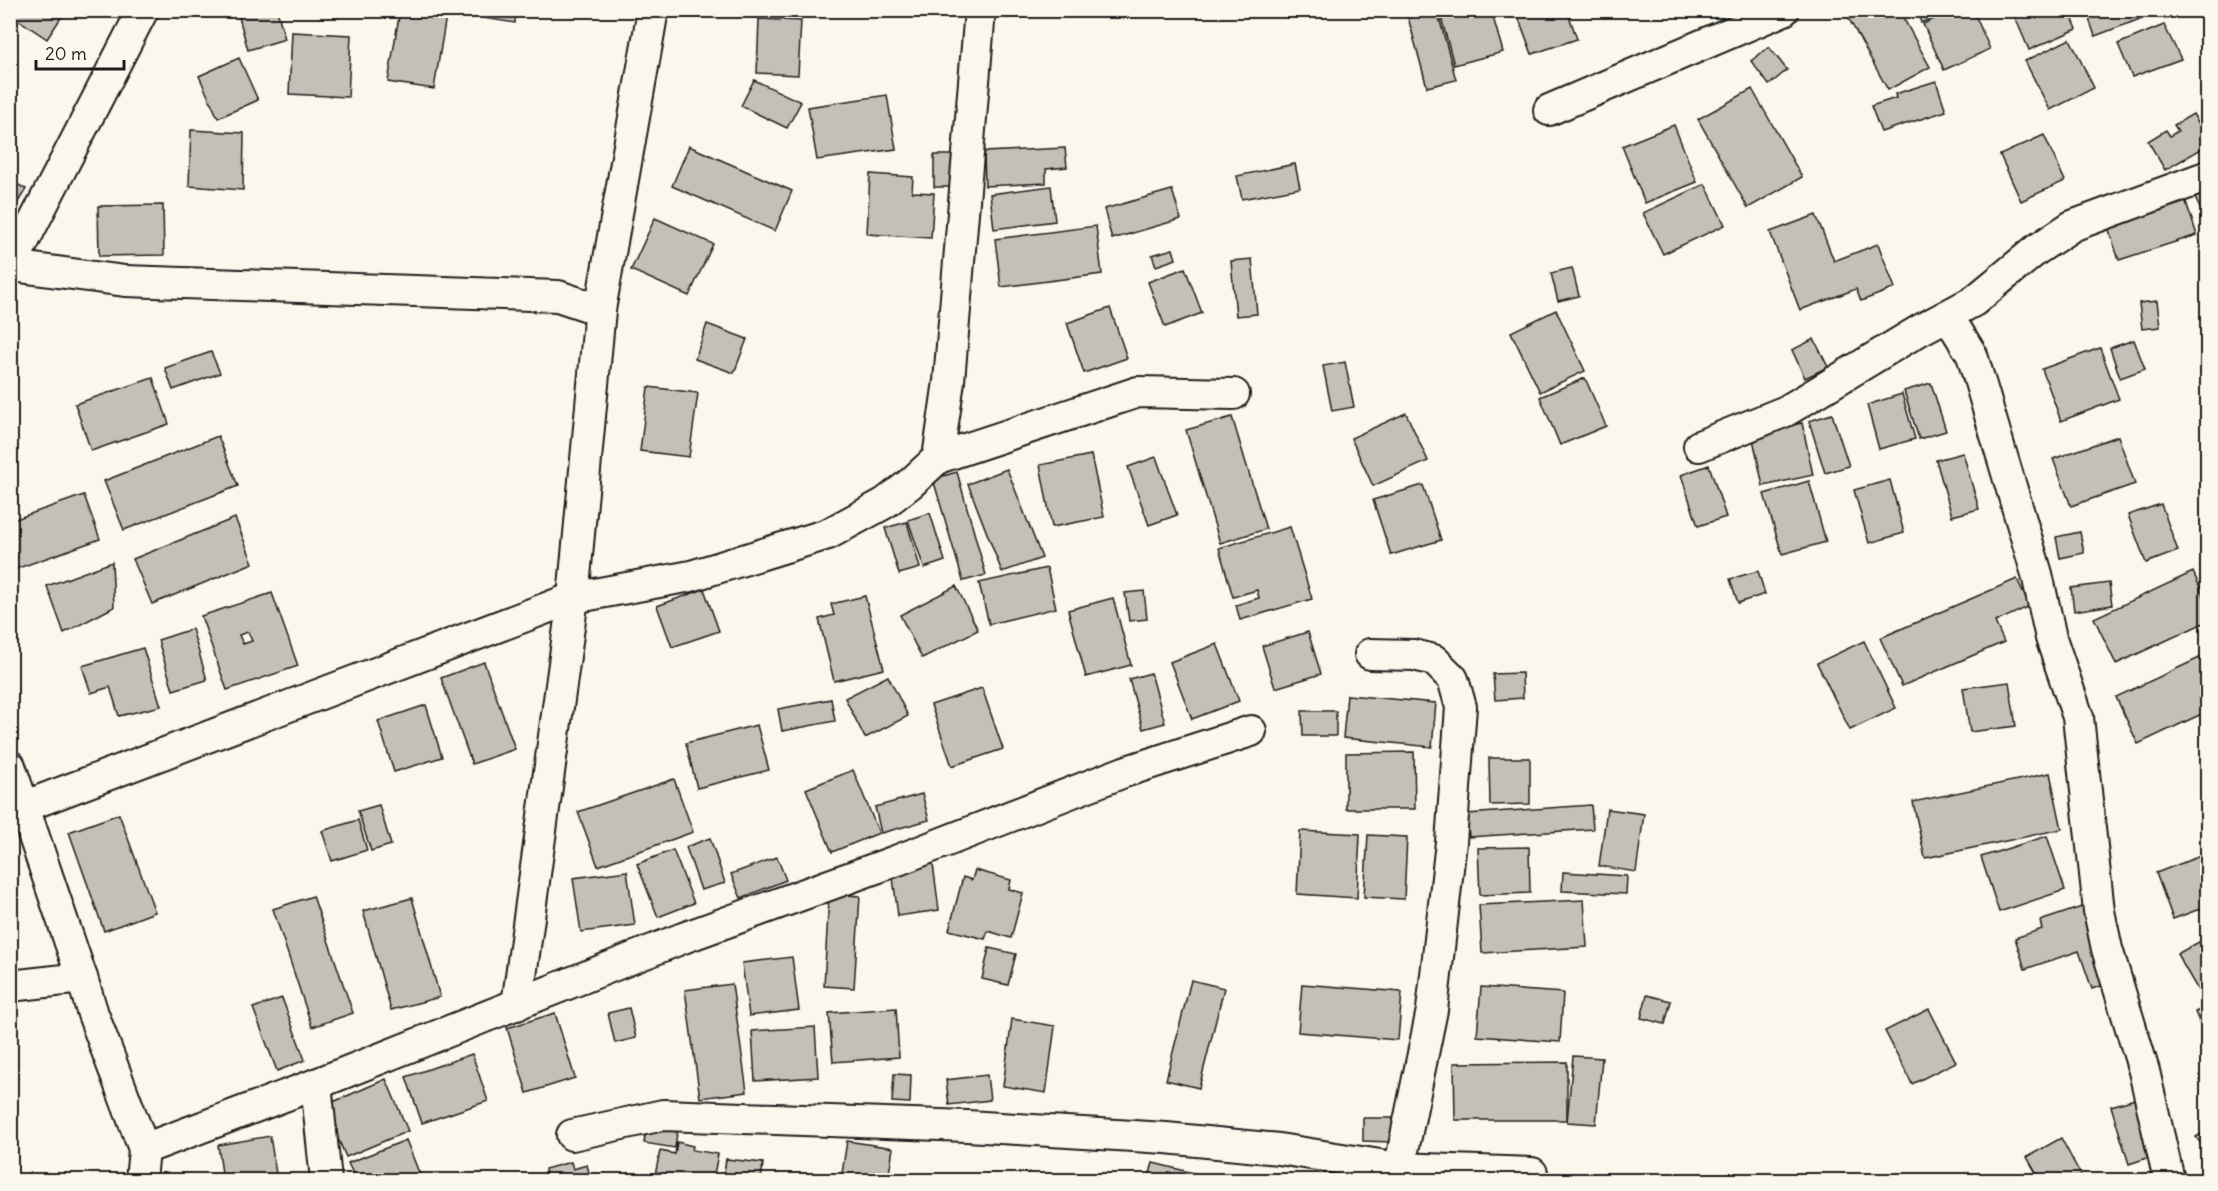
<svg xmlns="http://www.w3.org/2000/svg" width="2218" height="1191" font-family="Delius,sans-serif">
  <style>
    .building { fill: #c3c0b8; stroke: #1c1c1c; stroke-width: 1.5; fill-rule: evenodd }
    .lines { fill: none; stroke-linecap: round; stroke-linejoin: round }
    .minor-casing { stroke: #1c1c1c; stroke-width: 34 }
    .minor { stroke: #fbf7ec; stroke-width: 30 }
  </style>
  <rect width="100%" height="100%" fill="#fbf7ec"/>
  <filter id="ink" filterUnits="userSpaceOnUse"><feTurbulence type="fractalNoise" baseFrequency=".0167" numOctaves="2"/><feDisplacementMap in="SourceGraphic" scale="12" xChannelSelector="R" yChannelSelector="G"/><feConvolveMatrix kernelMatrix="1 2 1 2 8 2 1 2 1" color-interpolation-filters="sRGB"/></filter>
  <g filter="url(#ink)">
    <g class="building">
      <polygon points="10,10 66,10 47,39 10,14"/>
      <polygon points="237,10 277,10 285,39 248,50"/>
      <polygon points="400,10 447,10 434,89 388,82"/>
      <polygon points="465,10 516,10 515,23 464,15"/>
      <polygon points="1406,10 1437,10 1456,80 1427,87"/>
      <polygon points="1439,10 1491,10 1503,52 1454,65"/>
      <polygon points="1519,10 1567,10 1577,39 1532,54 1516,11"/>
      <polygon points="1844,10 1899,10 1930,67 1888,90"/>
      <polygon points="1917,10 1949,10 1921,23"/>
      <polygon points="1954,10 1973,10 1990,49 1944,70 1923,24"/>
      <polygon points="2012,10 2069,10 2077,29 2029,50"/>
      <polygon points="2086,10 2164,10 2095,36"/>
      <polygon points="759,19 801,21 798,75 757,73"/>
      <polygon points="2164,25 2181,59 2132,77 2118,44"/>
      <polygon points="292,32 351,35 348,97 289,94"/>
      <polygon points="2070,39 2094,88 2050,110 2025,61"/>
      <polygon points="1769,47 1787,70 1769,85 1751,61"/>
      <polygon points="239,58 258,100 218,118 199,76"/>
      <polygon points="754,80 801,102 787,128 741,106"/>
      <polygon points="1936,81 1946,111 1881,132 1871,106 1896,98 1895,94"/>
      <polygon points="1752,89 1802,177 1748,208 1698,119"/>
      <polygon points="887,95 896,149 817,160 808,107"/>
      <polygon points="2193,114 2208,138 2208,145 2165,170 2148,141 2166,130 2170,136 2178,131 2174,125"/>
      <polygon points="1674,125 1697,182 1645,203 1622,146"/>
      <polygon points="191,130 244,133 243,190 189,186"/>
      <polygon points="2044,135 2065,181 2021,201 2000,155"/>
      <polygon points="689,146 792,191 775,231 672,186"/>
      <polygon points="1065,148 1067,167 1046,169 1046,183 985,186 984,152"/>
      <polygon points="934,155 955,155 956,187 934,187"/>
      <polygon points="1295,164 1300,188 1242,199 1237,176"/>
      <polygon points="870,174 913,177 912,192 934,193 931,238 867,234"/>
      <polygon points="10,180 26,189 10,215"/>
      <polygon points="1705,184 1725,225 1663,254 1643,213"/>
      <polygon points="2208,184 2208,224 2192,192"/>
      <polygon points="1051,186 1055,221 994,229 990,194"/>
      <polygon points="1172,190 1181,219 1112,239 1104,209"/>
      <polygon points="2186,202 2197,235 2119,260 2108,227"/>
      <polygon points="163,205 164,255 99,256 98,206"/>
      <polygon points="1816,215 1834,261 1878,244 1895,288 1861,301 1856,289 1800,310 1770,232"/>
      <polygon points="655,218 713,244 689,296 631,270"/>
      <polygon points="1096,226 1102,274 1001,287 995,239"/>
      <polygon points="2208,245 2208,278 2202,246"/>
      <polygon points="1173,249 1176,259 1156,266 1152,255"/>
      <polygon points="1252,259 1257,314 1236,316 1231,261"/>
      <polygon points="1185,268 1202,313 1165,327 1148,282"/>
      <polygon points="1572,268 1579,296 1558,301 1551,273"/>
      <polygon points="2157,301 2160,327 2142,329 2139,303"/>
      <polygon points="1110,308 1127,358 1084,373 1067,323"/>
      <polygon points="1556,310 1585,371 1540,392 1511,332"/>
      <polygon points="707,324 747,339 734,373 695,359"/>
      <polygon points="1814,339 1828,367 1805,378 1792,350"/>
      <polygon points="2134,340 2145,369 2120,378 2110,348"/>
      <polygon points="2100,348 2119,399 2061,421 2042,369"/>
      <polygon points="211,352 220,373 173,390 165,368"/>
      <polygon points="1345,362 1354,407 1332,411 1323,366"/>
      <polygon points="153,378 169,424 91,451 75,404"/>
      <polygon points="1585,378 1606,426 1560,445 1540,397"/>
      <polygon points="1931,383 1946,431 1919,439 1904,391"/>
      <polygon points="648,387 698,393 689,457 640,451"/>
      <polygon points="1902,394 1915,439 1879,449 1867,405"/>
      <polygon points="1406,413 1428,461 1373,486 1351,438"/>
      <polygon points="1832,414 1849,466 1825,473 1809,421"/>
      <polygon points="1232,417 1266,529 1220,543 1186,430"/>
      <polygon points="1802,423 1813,475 1763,486 1752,434"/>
      <polygon points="218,436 238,486 124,530 104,481"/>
      <polygon points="2118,436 2135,484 2071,506 2053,459"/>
      <polygon points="1963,453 1979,509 1952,516 1936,460"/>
      <polygon points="1091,455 1104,517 1052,527 1040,465"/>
      <polygon points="1156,457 1177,515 1149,525 1128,467"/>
      <polygon points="1709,465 1726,517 1698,526 1681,475"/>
      <polygon points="1007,469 1042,558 1002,572 968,484"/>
      <polygon points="957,472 986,575 963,581 933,479"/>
      <polygon points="1890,480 1904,533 1869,543 1854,490"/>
      <polygon points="1809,481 1826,542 1782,554 1764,494"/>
      <polygon points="1423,485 1441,540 1391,555 1373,500"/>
      <polygon points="84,495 100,539 10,571 10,521"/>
      <polygon points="2161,504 2178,551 2146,563 2128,515"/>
      <polygon points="930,513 945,561 924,568 908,520"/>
      <polygon points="235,518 253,563 152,604 133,559"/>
      <polygon points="907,522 920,568 899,574 885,528"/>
      <polygon points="1290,527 1312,599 1240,620 1236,605 1259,598 1257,590 1233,597 1219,548"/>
      <polygon points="2080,532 2084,553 2060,558 2056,537"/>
      <polygon points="112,562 114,607 64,633 47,586"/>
      <polygon points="1047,568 1056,608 989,624 979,583"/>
      <polygon points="1758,571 1765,594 1738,603 1730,579"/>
      <polygon points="2193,572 2208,605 2208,621 2116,664 2094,618"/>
      <polygon points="2017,579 2030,606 1995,622 2004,642 1902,686 1880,638"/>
      <polygon points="2109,583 2112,605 2074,611 2071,588"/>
      <polygon points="956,586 978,630 922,658 900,615"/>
      <polygon points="704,589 719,631 672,647 657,606"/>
      <polygon points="1144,591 1147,619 1129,621 1125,593"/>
      <path d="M272 593 298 666 227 690 201 616ZM248 632 252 641 243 644 239 635Z"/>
      <polygon points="865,596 884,669 834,681 819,619 834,615 831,604"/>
      <polygon points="1113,598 1131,665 1086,677 1068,610"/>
      <polygon points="192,629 207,680 173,690 158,640"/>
      <polygon points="1308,632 1321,674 1275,688 1262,646"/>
      <polygon points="1864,641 1896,708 1850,730 1817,663"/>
      <polygon points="1217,644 1239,701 1192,719 1170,662"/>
      <polygon points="143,648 161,706 119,716 110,687 91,693 82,666"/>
      <polygon points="2208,654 2208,711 2138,744 2116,697"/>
      <polygon points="484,662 515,749 472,764 441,678"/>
      <polygon points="1151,673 1165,723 1143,729 1129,679"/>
      <polygon points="1522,673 1523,698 1495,700 1493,674"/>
      <polygon points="888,676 908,716 865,738 845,698"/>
      <polygon points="2009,682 2016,726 1970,732 1963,688"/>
      <polygon points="982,688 1003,749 952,766 931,705"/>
      <polygon points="1347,695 1436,703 1432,747 1343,738"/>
      <polygon points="831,699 835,721 782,731 778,709"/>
      <polygon points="426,705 442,757 394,772 378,721"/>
      <polygon points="1302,711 1336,711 1336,736 1303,736"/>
      <polygon points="757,725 769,770 697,788 686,743"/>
      <polygon points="1414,752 1415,809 1346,809 1346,753"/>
      <polygon points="1489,758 1530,758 1530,804 1490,805"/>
      <polygon points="853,770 879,833 832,852 806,789"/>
      <polygon points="2050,773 2062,829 1925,858 1913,802"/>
      <polygon points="674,779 693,832 598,866 578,812"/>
      <polygon points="922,794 929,820 881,833 875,807"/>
      <polygon points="379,805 391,845 371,851 358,811"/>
      <polygon points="1591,805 1593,829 1469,837 1467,814"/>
      <polygon points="1607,809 1644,814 1636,872 1599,866"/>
      <polygon points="119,814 155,912 104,931 69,832"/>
      <polygon points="358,820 367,850 332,861 322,831"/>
      <polygon points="1300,831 1360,834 1357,898 1297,894"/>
      <polygon points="1368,835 1407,837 1404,899 1364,897"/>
      <polygon points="2047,836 2065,890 1999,912 1981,857"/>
      <polygon points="710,838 725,883 701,890 686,847"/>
      <polygon points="1529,847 1530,893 1480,895 1478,848"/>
      <polygon points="673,850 694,903 658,917 637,864"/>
      <polygon points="2208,853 2208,906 2173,919 2156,873"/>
      <polygon points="777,857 786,880 741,898 731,874"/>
      <polygon points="933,864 939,910 898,916 892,870"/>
      <polygon points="975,870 1011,880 1009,889 1023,893 1011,938 988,931 985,939 949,930 963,877 972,880"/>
      <polygon points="627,871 635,925 581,932 573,878"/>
      <polygon points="1563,872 1627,876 1626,894 1562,891"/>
      <polygon points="829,894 860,896 854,988 824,986"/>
      <polygon points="313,896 353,1013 312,1027 273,909"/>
      <polygon points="412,898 440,997 391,1010 363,911"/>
      <polygon points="1584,900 1587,947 1482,953 1479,905"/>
      <polygon points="2085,906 2111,982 2092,989 2079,951 2025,969 2015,938 2042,929 2040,921"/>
      <polygon points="2208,937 2208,996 2203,999 2177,954"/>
      <polygon points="989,948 1016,954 1008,985 982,979"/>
      <polygon points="792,957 799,1010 749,1016 742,963"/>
      <polygon points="1191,980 1224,988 1199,1088 1166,1080"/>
      <polygon points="732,984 747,1092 700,1098 685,990"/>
      <polygon points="1302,984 1402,992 1398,1040 1298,1032"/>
      <polygon points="1481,987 1563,993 1560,1042 1477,1036"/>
      <polygon points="1647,995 1671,1001 1665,1024 1641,1018"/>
      <polygon points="282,998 305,1060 277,1071 253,1008"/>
      <polygon points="2208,1007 2208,1033 2204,1034 2195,1012"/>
      <polygon points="629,1008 636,1038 615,1043 608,1013"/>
      <polygon points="896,1008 899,1057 833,1062 829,1013"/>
      <polygon points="1929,1009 1956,1062 1912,1084 1885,1031"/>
      <polygon points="555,1013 575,1078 527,1093 507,1028"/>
      <polygon points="1012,1019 1055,1026 1046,1093 1003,1086"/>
      <polygon points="815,1027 818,1077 755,1081 752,1031"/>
      <polygon points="472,1054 488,1101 422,1123 406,1077"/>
      <polygon points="1573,1056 1602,1058 1596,1124 1567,1122"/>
      <polygon points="1567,1062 1567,1120 1455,1120 1454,1063"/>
      <polygon points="894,1074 911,1075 910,1103 892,1102"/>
      <polygon points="987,1075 990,1100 949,1105 946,1080"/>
      <polygon points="386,1079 408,1131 346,1157 324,1106"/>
      <polygon points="2135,1099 2153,1156 2129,1164 2111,1106"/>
      <polygon points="1363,1118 1393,1118 1393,1142 1363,1141"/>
      <polygon points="647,1122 678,1126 675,1148 644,1143"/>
      <polygon points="2208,1130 2208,1154 2196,1137"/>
      <polygon points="270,1136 277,1180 223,1180 218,1145"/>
      <polygon points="2061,1138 2083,1179 2040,1180 2027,1157"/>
      <polygon points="406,1140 422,1180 356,1180 348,1163"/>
      <polygon points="847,1141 893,1148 888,1180 841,1180"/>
      <polygon points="677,1142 693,1146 692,1150 718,1154 713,1180 654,1180 660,1151 675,1154"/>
      <polygon points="726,1159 763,1163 761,1180 723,1180"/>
      <polygon points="571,1162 573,1169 587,1165 591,1180 529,1180 546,1176 545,1169"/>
      <polygon points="1153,1163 1222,1180 1148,1180"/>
    </g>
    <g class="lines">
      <defs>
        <g id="minor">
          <polyline points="1549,110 1784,10"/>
          <polyline points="12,266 125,281 558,296 600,310"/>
          <polyline points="10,268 143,10"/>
          <polyline points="1948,316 1972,355 2037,574 2051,638 2078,717 2099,911 2107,949 2144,1071 2169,1180"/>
          <polyline points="1699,446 1786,411 1920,330 1974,301 2036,250 2072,226 2208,176"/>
          <polyline points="938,458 949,381 980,10"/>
          <polyline points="1370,654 1414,655 1434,660 1453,679 1461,707 1451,842 1432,1010 1397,1180"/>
          <polyline points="10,766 82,978"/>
          <polyline points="23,807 573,598 691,576 828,534 885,503 911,483 938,458 1138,392 1234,394"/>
          <polyline points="10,986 82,978 93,1014 144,1149 141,1180"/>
          <polyline points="517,1005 573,598 600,310 653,10"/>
          <polyline points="316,1084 326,1180"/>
          <polyline points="572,1135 663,1115 967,1126 1166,1138 1279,1149 1399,1168 1532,1173"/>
          <polyline points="144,1149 316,1084 683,938 898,860 1124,772 1251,731"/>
        </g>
      </defs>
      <use href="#minor" class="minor-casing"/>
      <use href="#minor" class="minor"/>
    </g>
  </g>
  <rect width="2218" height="1191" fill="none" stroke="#fbf7ec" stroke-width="36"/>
  <rect x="18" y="18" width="2182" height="1155" fill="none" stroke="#1c1c1c" stroke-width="2" filter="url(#ink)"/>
  <path d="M36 60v9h88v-9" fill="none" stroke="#1c1c1c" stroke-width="3"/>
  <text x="45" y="60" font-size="18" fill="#1c1c1c" stroke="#fbf7ec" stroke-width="4.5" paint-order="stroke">20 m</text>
</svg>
